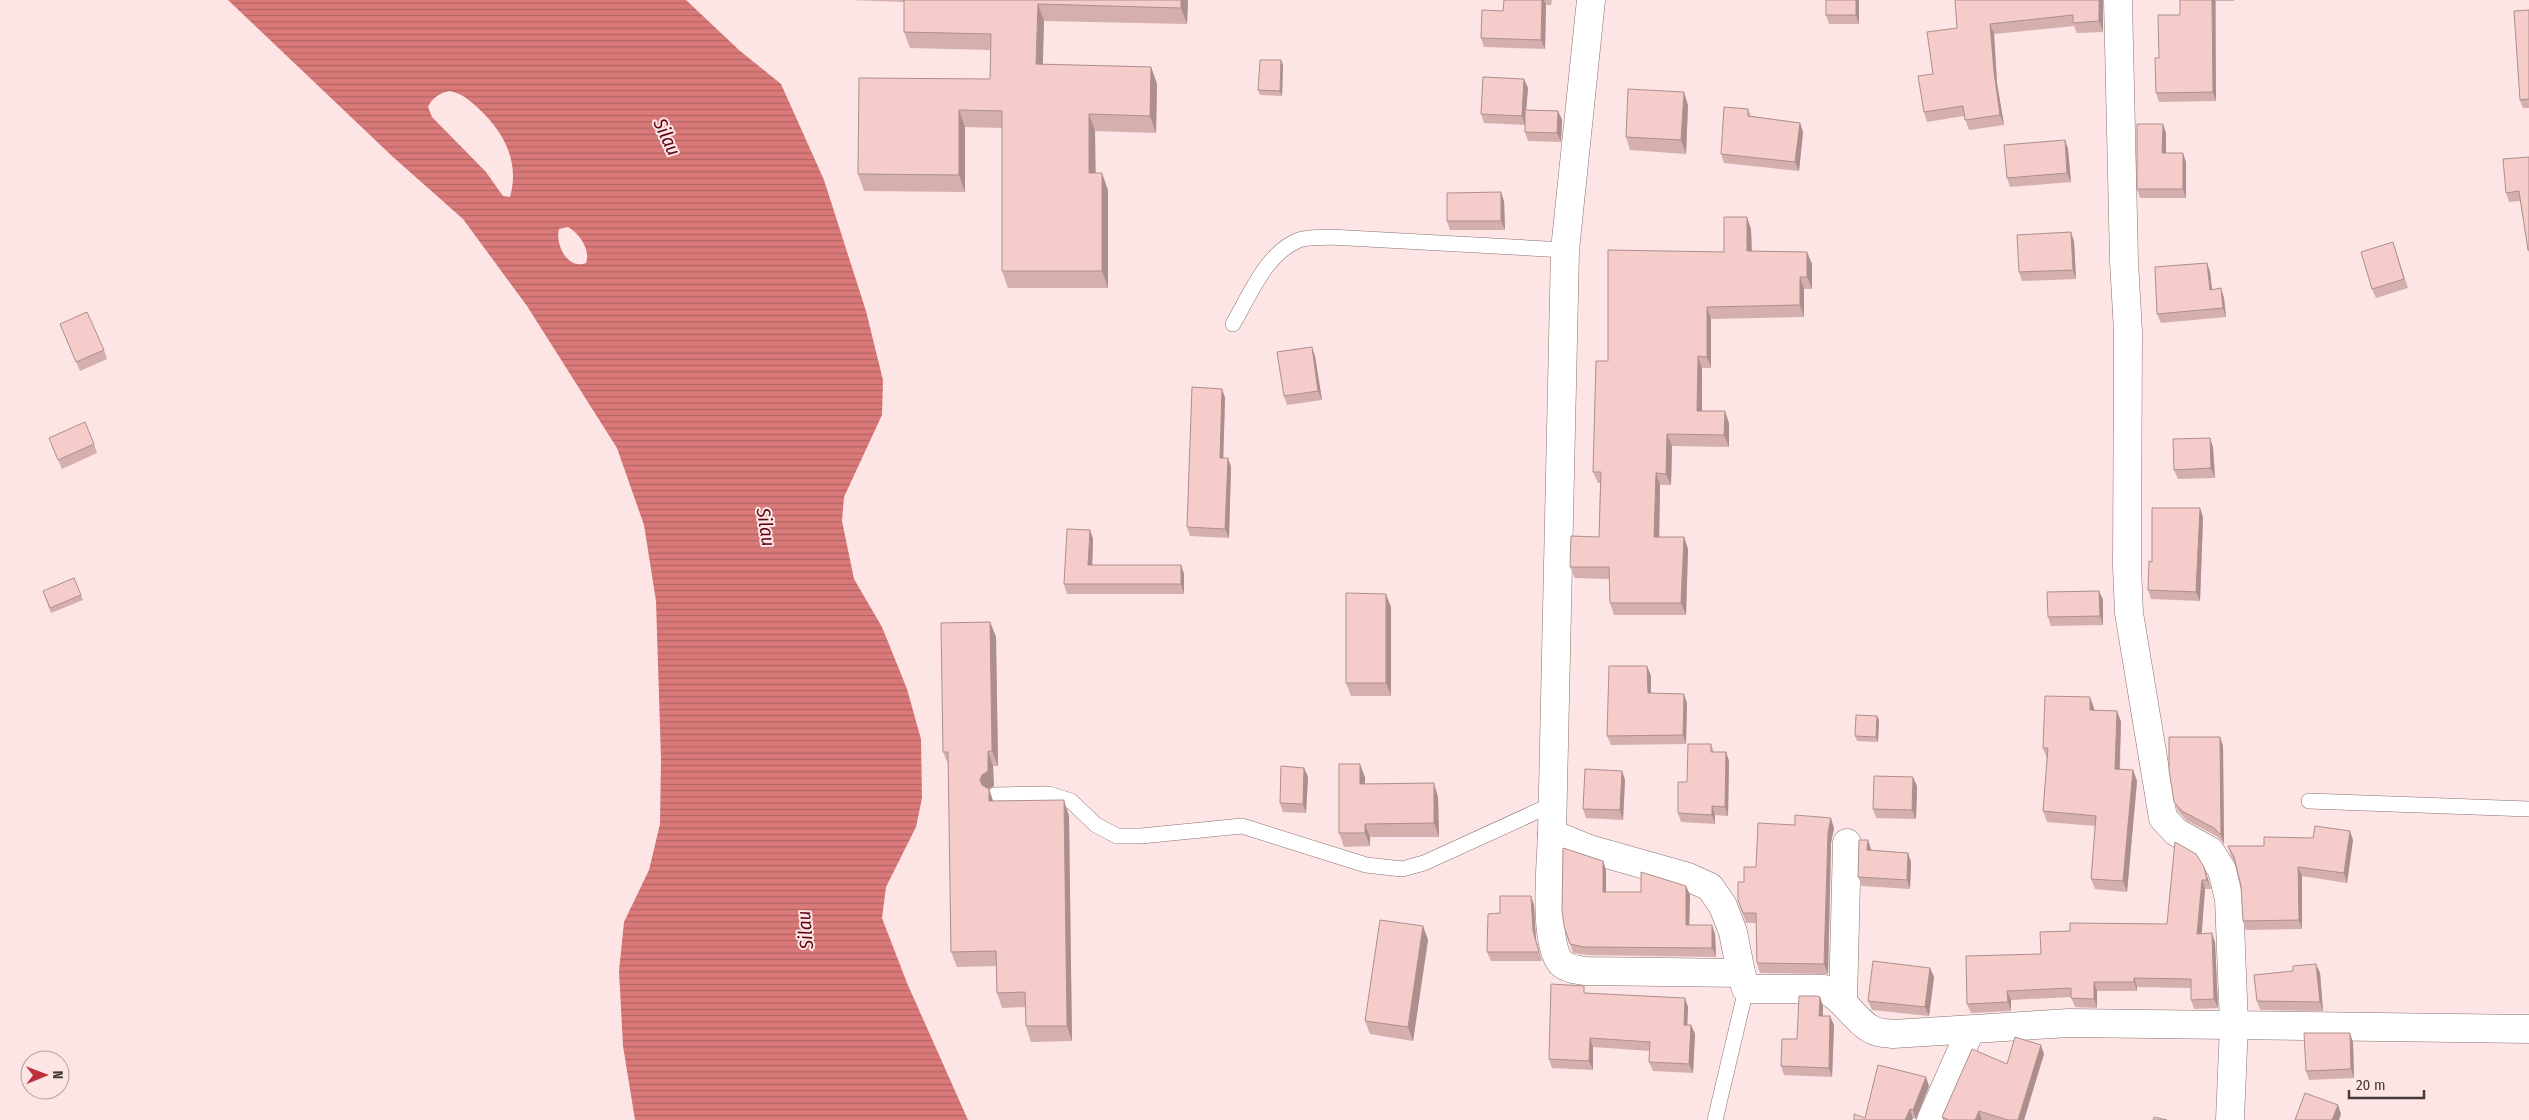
<svg xmlns="http://www.w3.org/2000/svg" width="2529" height="1120" font-family="'Fira Sans Condensed',sans-serif">
  <style>
    .water { fill: url(#water-rules); fill-rule: evenodd }
    .lines { fill: none; stroke-linecap: round; stroke-linejoin: round }
    .service-casing { stroke: #89706f; stroke-width: 16 }
    .minor-casing { stroke: #89706f; stroke-width: 29 }
    .service { stroke: #fff; stroke-width: 15 }
    .minor { stroke: #fff; stroke-width: 28 }
    .wall { fill: #d4afae }
    .shaded-wall { fill: #ac8f8d }
    .building { fill: #f6ccca; stroke: #ac8f8d }
    .labels { text-anchor: middle; dominant-baseline: central; stroke-width: 4; stroke-linejoin: round; paint-order: stroke }
    .water-label { font-size: 19px; font-style: italic; fill: #5f0413; stroke: #fce5e4 }
  </style>
  <defs>
    <pattern id="water-rules" width="6" height="5" patternUnits="userSpaceOnUse" patternTransform="scale(1.25)"><rect width="6" height="5" fill="#da7979"/><path d="M0 2.5h6" fill="none" stroke="#b36464"/></pattern>
  </defs>
  <rect width="100%" height="100%" fill="#fce5e4"/>
  <path class="water" d="M228 0H686L739 50 781 84 824 180 866 311 883 380 882 415 844 497 842 521 854 579 882 627 907 689 921 739 922 798 916 827 886 887 882 918 907 983 968 1120H635L623 1046 619 971 624 922 649 870 660 824 661 759 656 601 644 525 617 448 527 306 463 219 393 157ZM449 91C462 93 469 100 478 108 504 132 520 162 510 197L503 196 486 172 432 117 428 107C432 98 440 93 449 91ZM568 227C579 233 591 250 586 263 567 270 555 244 559 229Z"/>
  <g class="lines">
    <defs>
      <g id="service">
        <path d="M1233 324C1250 295 1266 253 1299 240 1308 237 1321 238 1330 237L1565 250"/>
        <polyline points="995,795 1049,794 1071,801 1096,825 1117,836 1141,836 1242,826 1366,865 1402,869 1424,863 1551,805"/>
        <polyline points="2309,801 2529,809"/>
        <polyline points="1715,1120 1746,989"/>
      </g>
      <g id="minor">
        <path d="M1591 0 1565 250 1552 834 1589 849 1688 877 1710 887 1723 906 1733 932 1741 973 1746 989H1824C1844 998 1852 1017 1869 1028 1876 1033 1885 1033 1893 1034L2069 1023 2529 1029"/>
        <polyline points="2118,0 2124,261 2128,332 2127,566 2129,613 2163,818 2176,832 2210,851 2222,870 2229,899 2234,1024 2230,1120"/>
        <path d="M1552 834C1551 862 1543 942 1561 963 1567 969 1578 970 1586 971L1741 973"/>
        <polyline points="1843,1001 1847,843"/>
        <polyline points="1931,1120 1970,1031"/>
      </g>
    </defs>
    <use href="#service" class="service-casing"/>
    <use href="#minor" class="minor-casing"/>
    <use href="#service" class="service"/>
    <use href="#minor" class="minor"/>
  </g>
  <g class="wall">
    <polygon points="850,0 1188,0 1187,24 1044,21 1043,64 1151,67 1157,84 1156,133 1095,131 1095,173 1108,190 1108,288 1008,288 1002,271 1002,128 965,127 965,192 864,191 858,174 990,79 991,50 910,48 904,32 904,2"/>
    <polygon points="1504,0 1552,0 1551,5 1546,5 1545,49 1484,47 1481,38 1503,11"/>
    <polygon points="1826,0 1859,0 1859,24 1829,24 1826,15"/>
    <polygon points="2103,0 2103,32 2077,33 2074,26 1994,34 1997,83 2004,125 1969,130 1964,116 1927,122 1924,112 1933,74 1957,28"/>
    <polygon points="2180,0 2234,0 2234,1 2216,1 2216,101 2159,102 2156,93 2159,58 2180,15"/>
    <polygon points="2529,10 2529,108 2523,108 2520,100"/>
    <polygon points="1281,60 1283,65 1282,96 1260,95 1258,90"/>
    <polygon points="1524,79 1528,88 1526,110 1558,111 1562,120 1561,142 1528,141 1525,132 1525,125 1484,123 1481,114"/>
    <polygon points="1688,105 1686,154 1630,150 1626,137"/>
    <polygon points="1748,109 1751,116 1800,123 1803,132 1799,171 1724,163 1721,154"/>
    <polygon points="2166,133 2166,153 2186,162 2186,198 2140,198 2137,189"/>
    <polygon points="2065,140 2068,149 2071,182 2010,187 2007,178"/>
    <polygon points="2529,157 2529,253 2520,201 2509,202 2506,193"/>
    <polygon points="1504,201 1505,230 1450,230 1447,221"/>
    <polygon points="1751,229 1752,251 1807,252 1812,264 1812,289 1804,289 1804,317 1711,319 1711,368 1702,368 1702,411 1729,423 1729,447 1672,446 1671,485 1660,485 1659,537 1684,537 1688,549 1686,615 1614,615 1610,603 1609,579 1575,578 1570,567 1599,537 1600,483 1598,483 1593,472 1724,252"/>
    <polygon points="2074,241 2076,279 2022,281 2019,272"/>
    <polygon points="2393,242 2408,288 2376,298 2372,289"/>
    <polygon points="2207,263 2210,272 2212,289 2224,298 2226,317 2161,323 2157,314"/>
    <polygon points="60,324 104,350 107,359 80,371"/>
    <polygon points="1315,356 1322,400 1287,405 1284,396"/>
    <polygon points="1222,389 1225,398 1223,458 1228,458 1231,467 1229,538 1190,536 1187,527"/>
    <polygon points="49,438 94,444 97,453 62,469"/>
    <polygon points="2213,447 2215,478 2178,479 2174,470"/>
    <polygon points="2203,517 2200,601 2151,599 2148,590 2152,562"/>
    <polygon points="1090,530 1093,539 1092,565 1181,565 1184,574 1184,594 1067,594 1064,584"/>
    <polygon points="74,578 83,600 51,613 43,591"/>
    <polygon points="2099,591 2103,600 2103,625 2051,626 2048,617"/>
    <polygon points="1391,607 1391,696 1351,696 1346,683"/>
    <polygon points="990,622 996,637 998,766 993,766 994,786 989,789 993,801 1069,816 1072,1041 1031,1042 1026,1026 1026,1007 1002,1008 997,993 996,966 957,967 951,952 949,766 943,752"/>
    <polygon points="1647,666 1651,676 1651,693 1687,703 1686,744 1611,745 1607,736"/>
    <polygon points="2094,708 2094,710 2117,711 2121,722 2120,769 2133,770 2137,781 2127,892 2095,889 2091,879 2095,826 2047,822 2043,811 2047,759 2043,748"/>
    <polygon points="1877,716 1879,720 1878,742 1857,741 1855,736"/>
    <polygon points="2220,737 2223,746 2224,844 2218,837 2186,820 2178,811 2174,802"/>
    <polygon points="1711,744 1714,752 1726,752 1729,761 1728,816 1715,815 1715,824 1681,822 1678,813"/>
    <polygon points="1304,768 1308,777 1306,813 1283,812 1280,803"/>
    <polygon points="1622,771 1625,780 1623,820 1586,818 1583,809"/>
    <polygon points="1365,777 1365,784 1438,797 1439,837 1370,837 1370,846 1344,847 1339,833"/>
    <polygon points="1917,786 1916,819 1876,818 1873,809"/>
    <polygon points="1834,828 1831,843 1828,974 1760,973 1757,963 1756,923 1746,923 1738,900 1744,882 1756,867"/>
    <polygon points="1868,840 1871,850 1908,853 1911,862 1910,889 1862,886 1858,877"/>
    <polygon points="2353,840 2347,883 2302,876 2302,929 2246,930 2243,921 2241,886 2235,863 2231,856 2228,846 2264,846"/>
    <polygon points="1603,861 1606,870 1606,892 1641,892 1686,886 1690,895 1689,925 1715,934 1716,957 1587,955 1573,953 1564,926"/>
    <polygon points="2204,867 2211,889 2205,889 2201,934 2215,942 2218,1008 2194,1009 2191,1000 2191,988 2137,987 2137,991 2097,991 2097,1008 2075,1007 2071,997 2011,1000 2011,1011 1971,1013 1967,1004 2041,954 2070,931 2167,924"/>
    <polygon points="1531,896 1534,905 1536,940 1542,961 1491,961 1487,952 1500,913"/>
    <polygon points="1423,926 1428,940 1413,1041 1370,1034 1365,1021"/>
    <polygon points="1930,968 1934,977 1929,1016 1872,1010 1868,1001"/>
    <polygon points="2293,971 2320,973 2323,1011 2260,1010 2257,1001"/>
    <polygon points="1586,993 1688,1007 1687,1025 1691,1025 1695,1034 1693,1073 1653,1071 1649,1062 1650,1051 1593,1047 1593,1070 1552,1068 1549,1059"/>
    <polygon points="1820,997 1823,1006 1823,1016 1834,1025 1832,1077 1784,1075 1781,1066 1797,1039"/>
    <polygon points="2353,1042 2354,1078 2309,1080 2306,1071"/>
    <polygon points="2044,1054 2024,1120 1943,1120 1942,1117 2007,1064"/>
    <polygon points="1929,1086 1916,1119 1913,1118 1912,1120 1854,1120 1865,1118"/>
  </g>
  <g class="shaded-wall">
    <polygon points="1181,0 1188,0 1187,24 1181,8"/>
    <polygon points="1542,0 1544,0 1546,5 1545,49 1541,40"/>
    <polygon points="1856,0 1859,0 1859,24 1856,15"/>
    <polygon points="2099,0 2103,0 2103,32 2099,21"/>
    <polygon points="2212,0 2215,0 2216,101 2213,92"/>
    <polygon points="1038,4 1044,21 1042,81 1036,64"/>
    <polygon points="1990,24 1994,34 1997,83 2004,125 2000,115 1994,72"/>
    <polygon points="1281,60 1283,65 1282,96 1280,91"/>
    <polygon points="1151,67 1157,84 1156,133 1150,116"/>
    <polygon points="1524,79 1528,88 1525,125 1522,116"/>
    <polygon points="1684,92 1688,105 1686,154 1681,140"/>
    <polygon points="959,110 965,127 965,192 959,175"/>
    <polygon points="1558,111 1562,120 1561,142 1557,133"/>
    <polygon points="1089,114 1095,131 1096,190 1089,173"/>
    <polygon points="1800,123 1803,132 1799,171 1795,162"/>
    <polygon points="2163,124 2166,133 2166,162 2162,153"/>
    <polygon points="2065,140 2068,149 2071,182 2067,173"/>
    <polygon points="2183,153 2186,162 2186,198 2183,189"/>
    <polygon points="1102,173 1108,190 1108,288 1102,271"/>
    <polygon points="1501,192 1504,201 1505,230 1501,221"/>
    <polygon points="1747,217 1751,229 1752,263 1747,251"/>
    <polygon points="2071,232 2074,241 2076,279 2073,270"/>
    <polygon points="1807,252 1812,264 1812,289 1807,277"/>
    <polygon points="2207,263 2210,272 2213,299 2210,290"/>
    <polygon points="1800,277 1804,289 1804,317 1800,305"/>
    <polygon points="2221,288 2224,298 2226,317 2223,308"/>
    <polygon points="1707,307 1711,319 1711,368 1707,357"/>
    <polygon points="1312,347 1315,356 1322,400 1318,391"/>
    <polygon points="1698,356 1702,368 1702,423 1697,411"/>
    <polygon points="1222,389 1225,398 1223,467 1220,458"/>
    <polygon points="1725,411 1729,423 1729,447 1724,435"/>
    <polygon points="1667,434 1672,446 1671,485 1666,474"/>
    <polygon points="2210,438 2213,447 2215,478 2211,468"/>
    <polygon points="1228,458 1231,467 1229,538 1225,529"/>
    <polygon points="1656,473 1660,485 1659,549 1654,537"/>
    <polygon points="2200,508 2203,517 2200,601 2196,592"/>
    <polygon points="1090,530 1093,539 1092,574 1088,565"/>
    <polygon points="1684,537 1688,549 1686,615 1681,603"/>
    <polygon points="1181,565 1184,574 1184,594 1181,584"/>
    <polygon points="2099,591 2103,600 2103,625 2100,616"/>
    <polygon points="1386,594 1391,607 1391,696 1386,683"/>
    <polygon points="990,622 996,637 998,766 992,751"/>
    <polygon points="1647,666 1651,676 1651,702 1648,693"/>
    <polygon points="1684,694 1687,703 1686,744 1683,735"/>
    <polygon points="2090,697 2094,708 2094,721 2090,710"/>
    <polygon points="2117,711 2121,722 2119,779 2115,769"/>
    <polygon points="1877,716 1879,720 1878,742 1876,737"/>
    <polygon points="2220,737 2223,746 2224,844 2221,835"/>
    <polygon points="988,751 993,766 994,786 989,789 994,804 994,816 980,780"/>
    <polygon points="1726,752 1729,761 1728,816 1725,807"/>
    <polygon points="1360,764 1365,777 1365,797 1360,784"/>
    <polygon points="1304,768 1308,777 1306,813 1303,804"/>
    <polygon points="2133,770 2137,781 2127,892 2123,881"/>
    <polygon points="1622,771 1625,780 1623,820 1620,810"/>
    <polygon points="1913,777 1917,786 1916,819 1912,810"/>
    <polygon points="1434,783 1438,797 1439,837 1434,823"/>
    <polygon points="1064,800 1069,816 1072,1041 1067,1026"/>
    <polygon points="1712,806 1715,815 1715,824 1712,815"/>
    <polygon points="1831,818 1834,828 1831,843 1828,974 1824,964 1828,832"/>
    <polygon points="1365,824 1370,837 1370,846 1365,833"/>
    <polygon points="2350,831 2353,840 2347,883 2344,873"/>
    <polygon points="1868,840 1871,849 1871,859 1867,850"/>
    <polygon points="1908,853 1911,862 1910,889 1907,880"/>
    <polygon points="1603,861 1606,870 1606,901 1603,892"/>
    <polygon points="2204,867 2207,876 2211,889 2207,880"/>
    <polygon points="2298,867 2302,876 2302,929 2299,920"/>
    <polygon points="2202,880 2205,889 2201,943 2197,934"/>
    <polygon points="1686,886 1690,895 1689,934 1686,925"/>
    <polygon points="1531,896 1534,905 1536,940 1542,961 1533,931"/>
    <polygon points="1712,925 1715,934 1716,957 1712,948"/>
    <polygon points="1423,926 1428,940 1413,1041 1408,1027"/>
    <polygon points="2212,933 2215,942 2218,1008 2214,999"/>
    <polygon points="2316,964 2320,973 2323,1011 2320,1002"/>
    <polygon points="1930,968 1934,977 1929,1016 1925,1007"/>
    <polygon points="2134,978 2137,987 2137,991 2134,982"/>
    <polygon points="2094,982 2097,991 2097,1008 2094,999"/>
    <polygon points="2007,991 2011,1000 2011,1011 2008,1002"/>
    <polygon points="1820,997 1823,1006 1822,1025 1819,1016"/>
    <polygon points="1685,998 1688,1007 1687,1034 1684,1025"/>
    <polygon points="1830,1016 1834,1025 1832,1077 1829,1068"/>
    <polygon points="1691,1025 1695,1034 1693,1073 1689,1064"/>
    <polygon points="2350,1033 2353,1042 2354,1078 2351,1069"/>
    <polygon points="1590,1038 1593,1047 1593,1070 1589,1061"/>
    <polygon points="2041,1045 2044,1054 2024,1120 2018,1120"/>
    <polygon points="1926,1077 1929,1086 1916,1119 1913,1110"/>
    <polygon points="2338,1105 2341,1114 2339,1120 2332,1120"/>
    <polygon points="1910,1109 1913,1118 1912,1120 1905,1120"/>
    <polygon points="1979,1111 1982,1120 1975,1120"/>
  </g>
  <g class="building">
    <polygon points="904,0 1181,0 1181,8 1038,4 1036,64 1151,67 1150,116 1089,114 1089,173 1102,173 1102,271 1002,271 1002,111 959,110 959,175 858,174 859,78 990,79 991,34 904,32"/>
    <polygon points="1504,0 1542,0 1541,40 1481,38 1482,10 1503,11"/>
    <rect x="1826" y="0" width="30" height="15"/>
    <polygon points="1955,0 2099,0 2099,21 2073,23 2073,15 1990,24 1994,72 2000,115 1965,120 1963,106 1924,112 1918,76 1933,74 1927,32 1957,28"/>
    <polygon points="2180,0 2212,0 2213,92 2156,93 2155,58 2159,58 2158,15 2180,15"/>
    <polygon points="2529,10 2529,99 2520,100 2514,11"/>
    <polygon points="1260,60 1281,60 1280,91 1258,90"/>
    <polygon points="1483,77 1524,79 1522,116 1481,114"/>
    <polygon points="1628,89 1684,92 1681,140 1626,137"/>
    <polygon points="1724,107 1748,109 1748,116 1800,123 1795,162 1721,154"/>
    <polygon points="1525,110 1558,111 1557,133 1525,132"/>
    <polygon points="2137,124 2163,124 2162,153 2183,153 2183,189 2137,189"/>
    <polygon points="2065,140 2067,173 2007,178 2004,145"/>
    <polygon points="2529,157 2529,250 2528,250 2519,191 2506,193 2503,159"/>
    <polygon points="1501,192 1501,221 1447,221 1447,193"/>
    <polygon points="1724,217 1747,217 1747,251 1807,252 1807,277 1800,277 1800,305 1707,307 1707,357 1698,356 1697,411 1725,411 1724,435 1667,434 1666,474 1656,473 1654,537 1684,537 1681,603 1610,603 1609,567 1570,567 1571,536 1599,537 1601,472 1593,472 1596,361 1608,361 1608,250 1724,252"/>
    <polygon points="2071,232 2073,270 2019,272 2017,235"/>
    <polygon points="2393,242 2404,279 2372,289 2361,252"/>
    <polygon points="2207,263 2210,290 2221,288 2223,308 2157,314 2155,267"/>
    <polygon points="87,312 104,350 76,362 60,324"/>
    <polygon points="1312,347 1318,391 1284,396 1277,352"/>
    <polygon points="1192,387 1222,389 1220,458 1228,458 1225,529 1187,527"/>
    <polygon points="85,422 94,444 58,460 49,438"/>
    <polygon points="2210,438 2211,468 2174,470 2173,439"/>
    <polygon points="2152,508 2200,508 2196,592 2148,590 2149,561 2152,562"/>
    <polygon points="1067,529 1090,530 1088,565 1181,565 1181,584 1064,584"/>
    <polygon points="74,578 81,595 50,608 43,591"/>
    <polygon points="2099,591 2100,616 2048,617 2047,592"/>
    <polygon points="1346,593 1386,594 1386,683 1346,683"/>
    <polygon points="990,622 992,751 988,751 988,771 982,775 980,780 982,785 989,789 989,801 1064,800 1067,1026 1026,1026 1025,992 997,993 996,951 951,952 948,752 943,752 941,623"/>
    <polygon points="1609,666 1647,666 1648,693 1684,694 1683,735 1607,736"/>
    <polygon points="2045,696 2090,697 2090,710 2117,711 2115,769 2133,770 2123,881 2091,879 2096,816 2043,811 2048,748 2043,748"/>
    <polygon points="1856,715 1877,716 1876,737 1855,736"/>
    <polygon points="2169,737 2220,737 2221,835 2214,828 2182,811 2174,802 2169,770"/>
    <polygon points="1688,744 1711,744 1711,752 1726,752 1725,807 1712,806 1712,815 1678,813 1678,782 1687,782"/>
    <polygon points="1339,764 1360,764 1360,784 1434,783 1434,823 1365,824 1365,833 1339,833"/>
    <polygon points="1281,766 1304,768 1303,804 1280,803"/>
    <polygon points="1585,769 1622,771 1620,810 1583,809"/>
    <polygon points="1874,776 1913,777 1912,810 1873,809"/>
    <polygon points="1795,815 1831,818 1828,832 1824,964 1757,963 1756,913 1743,913 1738,900 1738,882 1744,882 1744,867 1756,867 1758,823 1795,825"/>
    <polygon points="2315,826 2350,831 2344,873 2298,867 2299,920 2243,921 2241,886 2234,857 2228,846 2264,846 2264,837 2313,838"/>
    <polygon points="1859,840 1868,840 1867,850 1908,853 1907,880 1858,877"/>
    <polygon points="2175,842 2196,854 2204,867 2207,880 2202,880 2197,934 2212,933 2214,999 2191,1000 2191,979 2134,978 2134,982 2094,982 2094,999 2071,998 2071,988 2007,991 2008,1002 1967,1004 1966,956 2041,954 2040,932 2070,931 2070,923 2167,924"/>
    <polygon points="1563,848 1603,861 1603,892 1641,892 1641,872 1686,886 1686,925 1712,925 1712,948 1584,947 1570,944 1564,926 1562,910"/>
    <polygon points="1500,896 1531,896 1533,931 1539,952 1487,952 1488,914 1500,913"/>
    <polygon points="1380,920 1423,926 1408,1027 1365,1021"/>
    <polygon points="1873,961 1930,968 1925,1007 1868,1001"/>
    <polygon points="2316,964 2320,1002 2257,1001 2254,975 2293,971 2293,966"/>
    <polygon points="1551,984 1584,986 1584,993 1685,998 1684,1025 1691,1025 1689,1064 1649,1062 1650,1042 1590,1038 1589,1061 1549,1059"/>
    <polygon points="1799,996 1817,996 1820,997 1819,1016 1830,1016 1829,1068 1781,1066 1782,1039 1797,1039"/>
    <polygon points="2304,1033 2350,1033 2351,1069 2306,1071"/>
    <polygon points="2015,1037 2041,1045 2018,1120 2008,1120 1979,1111 1975,1120 1947,1120 1947,1119 1942,1117 1972,1049 2007,1064"/>
    <polygon points="1878,1065 1926,1077 1913,1110 1910,1109 1905,1120 1854,1120 1854,1114 1865,1118"/>
    <polygon points="2305,1093 2338,1105 2332,1120 2295,1120"/>
    <polygon points="2154,1117 2167,1120 2153,1120"/>
  </g>
  <g class="labels">
    <g class="water-label">
      <text transform="translate(667 137) rotate(65)">Silau</text>
      <text transform="translate(766 527) rotate(81)">Silau</text>
      <text transform="translate(805 930) rotate(-95)">Silau</text>
    </g>
  </g>
  <g transform="translate(45 1075) rotate(89)"><circle r="24" fill="#fce5e4" stroke="#b3a1a0"/>
  <path d="M0-4L9 19L0 12L-9 19Z" fill="#bf2f3d"/>
  <text y="-8" font-size="14" font-weight="bold" text-anchor="middle" fill="#453a39">N</text>
  </g>
  <path d="M2349 1090v8h75v-8" fill="none" stroke="#453a39" stroke-width="2.5"/>
  <text x="2356" y="1090" font-size="15" fill="#453a39" stroke="#fce5e4" stroke-width="4" paint-order="stroke">20 m</text>
</svg>
